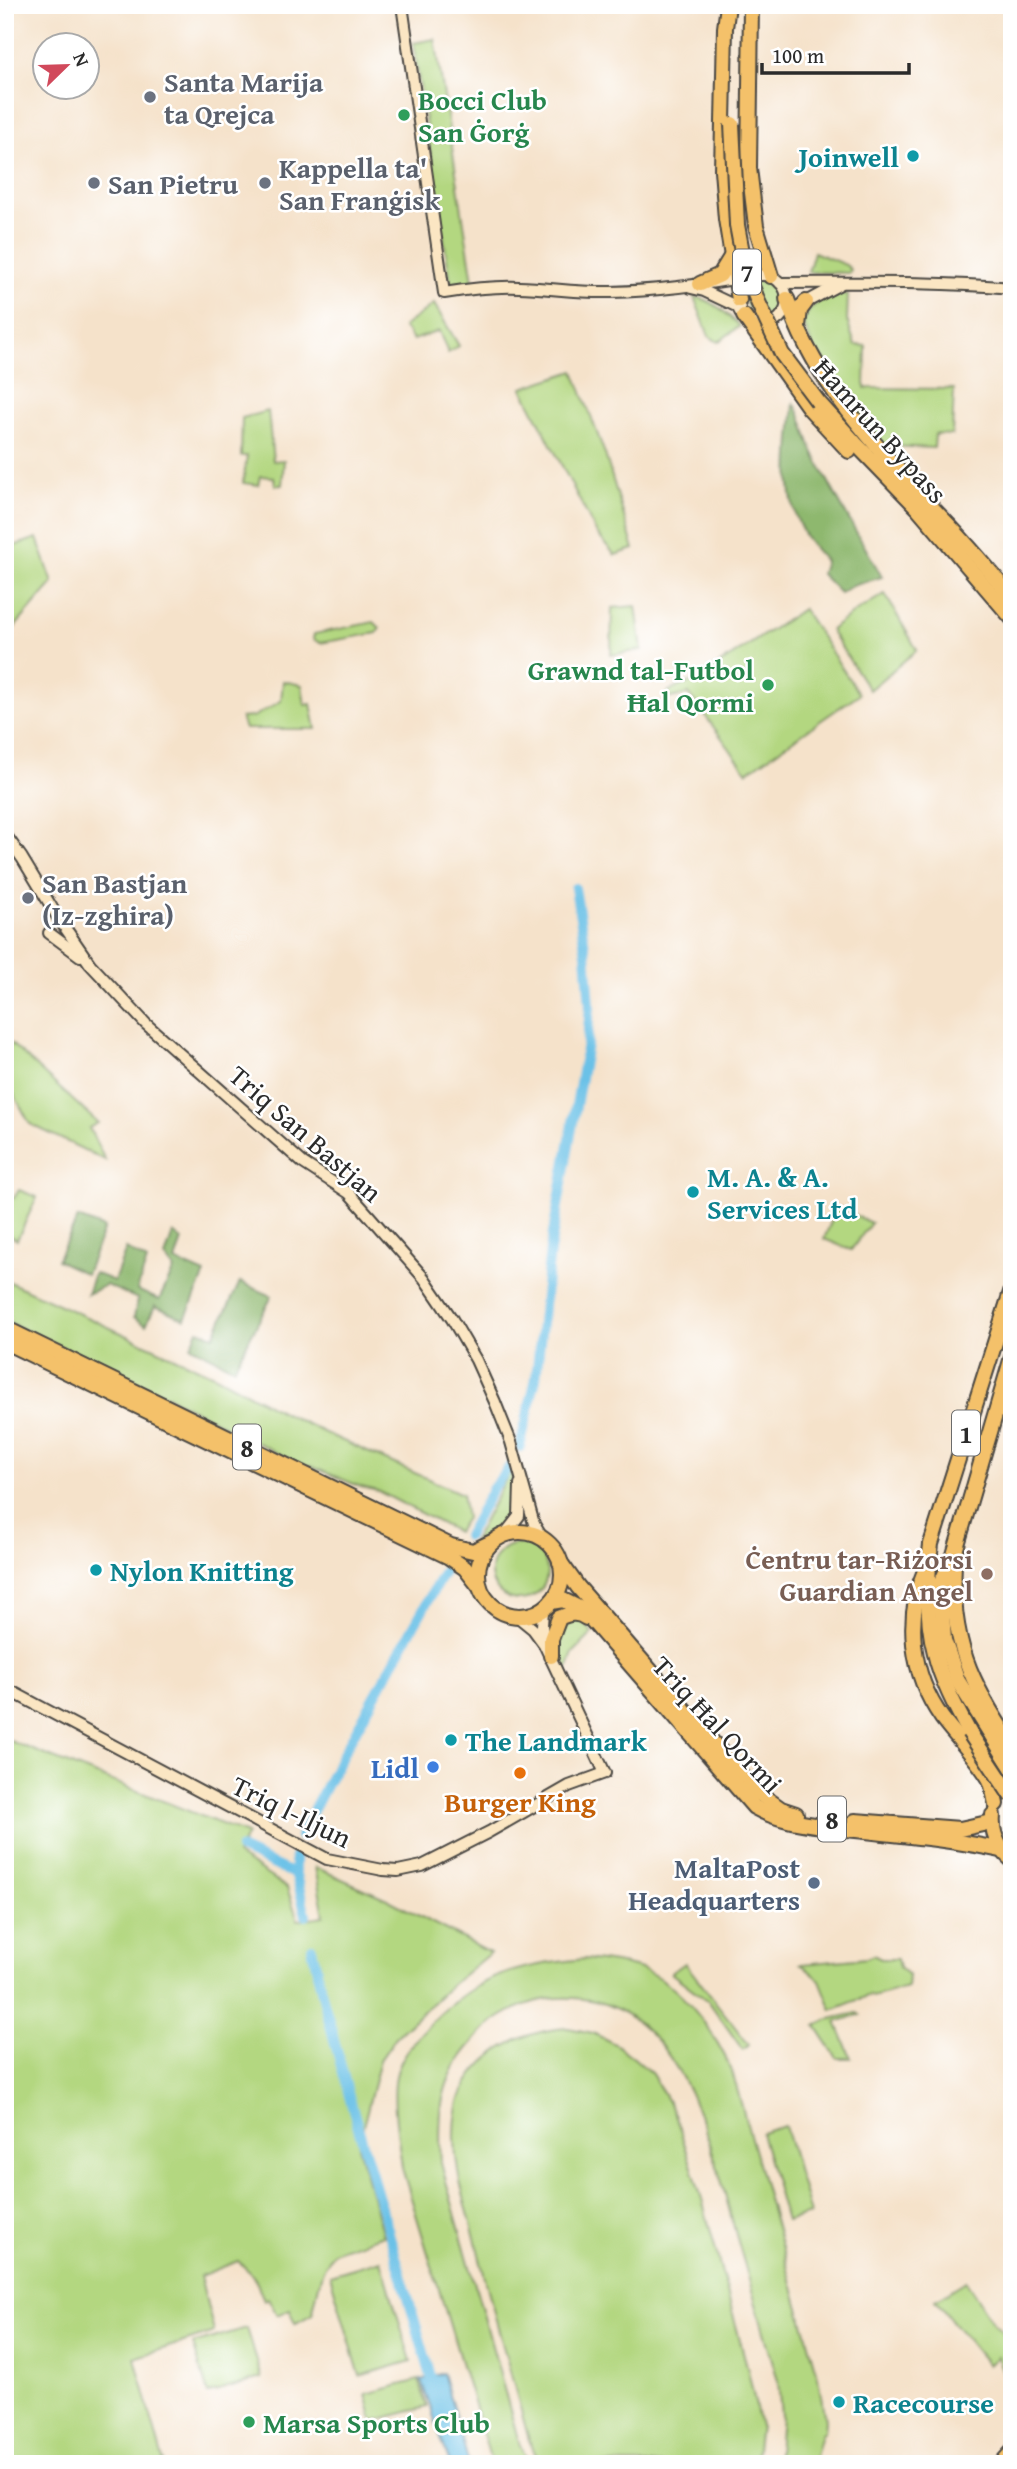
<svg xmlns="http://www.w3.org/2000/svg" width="1017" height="2469" font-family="'Gentium Book Plus',serif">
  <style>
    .green { fill: #b3d780; stroke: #6f8156; stroke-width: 2 }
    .forest { fill: #8eb86e; stroke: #5c724c; stroke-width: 2 }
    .water { fill: #6ac1e7; stroke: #4a7689; stroke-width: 2 }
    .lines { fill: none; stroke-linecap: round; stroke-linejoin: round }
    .canal { stroke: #6ac1e7; stroke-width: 10 }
    .secondary-casing { stroke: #494643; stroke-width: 14 }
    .highway-casing { stroke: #494643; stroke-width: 18 }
    .secondary { stroke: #fbe6c3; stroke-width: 10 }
    .highway { stroke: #f4c16a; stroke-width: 14 }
    .highway-bridge-casing { stroke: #494643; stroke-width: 18; stroke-linecap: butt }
    .highway-bridge { stroke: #f4c16a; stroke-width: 14 }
    .worship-dot { fill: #6b7280; stroke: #fff; stroke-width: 2.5 }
    .leisure-dot { fill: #2e9e5b; stroke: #fff; stroke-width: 2.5 }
    .culture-dot { fill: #0f9aa8; stroke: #fff; stroke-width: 2.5 }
    .education-dot { fill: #8d6e63; stroke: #fff; stroke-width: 2.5 }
    .shop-dot { fill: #3f7fe0; stroke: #fff; stroke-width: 2.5 }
    .food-dot { fill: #e8710a; stroke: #fff; stroke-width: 2.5 }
    .service-dot { fill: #5c6f8a; stroke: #fff; stroke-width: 2.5 }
    .labels { text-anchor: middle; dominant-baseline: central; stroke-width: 5; stroke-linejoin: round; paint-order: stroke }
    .shield { fill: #fff; stroke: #6b6b6b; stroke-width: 2 }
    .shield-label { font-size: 26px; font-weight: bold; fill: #2b2b2b }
    .worship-label { font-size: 28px; font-weight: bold; fill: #5b616d; stroke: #fff; text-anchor: start }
    .leisure-label { font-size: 28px; font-weight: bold; fill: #27864d; stroke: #fff; text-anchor: start }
    .culture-label { font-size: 28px; font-weight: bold; fill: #0d838f; stroke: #fff; text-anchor: start }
    .street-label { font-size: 28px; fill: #2b2b2b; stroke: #fff }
    .education-label { font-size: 28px; font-weight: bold; fill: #785e54; stroke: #fff; text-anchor: end }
    .shop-label { font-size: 28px; font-weight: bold; fill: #366cbe; stroke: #fff; text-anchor: end }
    .food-label { font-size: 28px; font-weight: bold; fill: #c56008; stroke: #fff }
    .service-label { font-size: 28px; font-weight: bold; fill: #4e5e75; stroke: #fff; text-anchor: end }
  </style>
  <rect width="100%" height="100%" fill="#fff"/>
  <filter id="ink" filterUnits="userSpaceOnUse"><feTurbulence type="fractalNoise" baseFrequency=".0143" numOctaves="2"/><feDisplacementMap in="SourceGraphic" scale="14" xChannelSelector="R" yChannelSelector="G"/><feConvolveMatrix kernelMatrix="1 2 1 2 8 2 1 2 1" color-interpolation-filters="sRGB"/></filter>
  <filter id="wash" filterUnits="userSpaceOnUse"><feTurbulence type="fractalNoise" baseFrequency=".00686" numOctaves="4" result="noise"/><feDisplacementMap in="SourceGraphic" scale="28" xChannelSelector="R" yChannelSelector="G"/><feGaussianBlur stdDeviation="1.57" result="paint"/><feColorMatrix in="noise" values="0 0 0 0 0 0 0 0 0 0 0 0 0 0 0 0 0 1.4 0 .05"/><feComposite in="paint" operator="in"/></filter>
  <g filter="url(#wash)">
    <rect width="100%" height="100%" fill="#f5e2ca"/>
    <g class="green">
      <polygon points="435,39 473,281 451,285 413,43"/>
      <polygon points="814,252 846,265 851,270 849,273 808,272"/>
      <circle cx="763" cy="298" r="18"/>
      <path d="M848 294 847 320 855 345 866 346 865 388 954 389 952 435 935 434 934 448 887 446 883 449 815 354 803 322C812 300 825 297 848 294Z"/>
      <path d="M694 297C712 299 727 314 740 326L718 342 709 336Z"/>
      <polygon points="434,304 459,346 448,353 439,331 413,340 403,327"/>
      <polygon points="574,371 605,454 634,549 615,555 597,534 522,388"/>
      <polygon points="268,411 273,461 284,460 282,485 275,485 274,477 260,476 258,485 243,483 247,456 241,456 242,418"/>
      <polygon points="37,538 53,583 14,628 5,605 5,549"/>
      <polygon points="885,594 917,650 869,690 830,630 858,610"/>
      <polygon points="636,606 642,650 611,655 612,608"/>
      <polygon points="803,609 859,694 747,772 689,694 665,699 669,691 697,679"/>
      <polygon points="374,622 380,628 377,633 320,643 313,639 314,634"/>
      <polygon points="283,681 302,685 305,705 311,704 316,729 245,729 241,718 253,717 281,701"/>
      <polygon points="5,1038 98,1123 89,1128 105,1160 30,1124 5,1078"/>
      <polygon points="19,1190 37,1197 17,1240 5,1232 5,1199 14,1198"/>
      <polygon points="837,1207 871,1223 851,1250 824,1239"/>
      <polygon points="5,1280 218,1377 280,1411 325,1433 462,1494 466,1518 457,1532 378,1491 361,1487 310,1466 308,1469 165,1395 5,1321"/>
      <path d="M511 1469C520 1517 515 1521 473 1542Z"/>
      <circle cx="519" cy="1572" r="28"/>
      <path d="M581 1620 593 1633 573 1653 566 1672C558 1651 551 1623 581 1620Z"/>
      <polygon points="5,1739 247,1834 237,1855 287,1888 298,1920 324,1916 315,1867 387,1899 490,1953 450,1986 396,2037 380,2060 358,2146 383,2235 333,2252 322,2272 312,2314 296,2323 290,2309 277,2315 268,2298 264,2300 254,2276 238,2261 200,2276 214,2332 135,2358 164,2464 5,2464"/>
      <polygon points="873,1955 881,1959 897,1959 899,1967 908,1975 907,1987 873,1997 870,1995 832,2010 820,1980 801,1964 867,1958"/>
      <path d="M585 1959C607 1962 635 1964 654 1975 688 1994 717 2037 732 2071L817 2372 825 2420 824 2432 821 2434 813 2464H777L781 2416 778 2381C764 2333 751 2286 737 2238 714 2156 685 2011 583 1999 549 1994 521 2003 493 2022 486 2027 480 2034 474 2041 439 2078 438 2114 441 2163L520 2446 528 2464H492L402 2168C399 2142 391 2102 396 2076 403 2041 459 1993 491 1979 521 1966 553 1962 585 1959Z"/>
      <polygon points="685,1963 749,2045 743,2050 709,2002 671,1973"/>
      <polygon points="857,2013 860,2015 836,2022 851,2058 837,2058 816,2026 826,2020"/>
      <path d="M568 2028 593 2033 617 2045 635 2059 652 2074 675 2114 702 2199 748 2370 760 2426 755 2464H540L529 2440C511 2373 491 2306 475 2238 469 2216 462 2193 458 2171 454 2149 453 2117 461 2096 480 2052 522 2031 568 2028Z"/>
      <polygon points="785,2126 810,2214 786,2221 761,2133"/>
      <polygon points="381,2260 411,2361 360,2376 330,2275"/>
      <polygon points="966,2281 993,2323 1012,2339 1012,2392 997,2357 988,2365 935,2300"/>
      <polygon points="247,2328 262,2378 208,2394 193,2344"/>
      <polygon points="419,2380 427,2407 373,2421 366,2394"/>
    </g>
    <g class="forest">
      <path d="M794 403C804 417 806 438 814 453 834 496 859 536 882 577L852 586 840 593 821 574 825 561C819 553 810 545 805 536 781 496 791 447 794 403Z"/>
      <polygon points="78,1218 104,1228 86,1274 57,1260"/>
      <polygon points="173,1233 182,1240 175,1261 205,1274 185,1319 155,1306 146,1325 134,1317 138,1299 106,1285 87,1294 94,1273 114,1281 126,1249 147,1261 137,1290 159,1300 174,1269 165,1257"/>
      <polygon points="240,1282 272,1296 234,1368 191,1346 198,1330 214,1336"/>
    </g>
    <polygon class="water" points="443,2373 469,2464 450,2464 421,2380"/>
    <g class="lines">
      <g class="canal">
        <polyline points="520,1447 536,1378 550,1250 587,1044 590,1006 586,953 575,888"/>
        <polyline points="467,1536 493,1488 510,1466"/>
        <polyline points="300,1836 340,1759 446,1568"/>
        <polyline points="240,1849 296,1875"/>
        <polyline points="295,1857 295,1871 306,1915"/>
        <polyline points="312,1948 323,1998 349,2096 435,2390"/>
      </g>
    </g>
  </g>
  <g filter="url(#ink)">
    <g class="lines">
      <defs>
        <g id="secondary">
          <path d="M402 5 444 293C469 289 494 286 519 287 550 288 580 293 611 292 659 291 708 284 756 275"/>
          <circle cx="762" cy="300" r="25"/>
          <path d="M780 283C857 283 935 281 1012 288"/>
          <polyline points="691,288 704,291 740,308"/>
          <polyline points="801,305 840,284"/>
          <polyline points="5,834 22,858 57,916 90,964 119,995 146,1024 303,1163 349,1193 424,1278 452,1319 476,1360 495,1402 511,1442 534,1524 543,1539"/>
          <polyline points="49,933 80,956"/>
          <polyline points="505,1534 519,1516 520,1484"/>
          <polyline points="543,1610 542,1626 544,1641"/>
          <polyline points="5,1688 327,1859 383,1870 398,1871 422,1866 489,1832 569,1786 605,1773 544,1644 533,1629 517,1616"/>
        </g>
        <g id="highway">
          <polyline points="728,5 725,28 722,170 726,219 739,300"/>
          <polyline points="751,5 749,168 756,226 771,276"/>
          <polyline points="700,284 720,275 731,257"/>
          <path d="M787 299C809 369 859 427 907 480"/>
          <polyline points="744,316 810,409 849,451"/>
          <polyline points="798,326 800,310 806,302"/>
          <polyline points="818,402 855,443 918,508 1012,618"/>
          <path d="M900 477C941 514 977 555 1012 598"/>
          <polyline points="5,1328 451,1546 473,1551 492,1542"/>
          <polyline points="5,1342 449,1557 465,1568 479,1586"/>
          <polyline points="1012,1357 954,1555 940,1585 944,1640 958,1681 1012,1768"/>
          <circle cx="520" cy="1574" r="42"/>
          <polyline points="560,1562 578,1587 753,1789 781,1809 796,1814"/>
          <path d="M954 1563C950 1639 970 1683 1012 1745"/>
          <path d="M926 1568C904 1618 911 1674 942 1718 957 1738 976 1757 989 1778 993 1785 994 1796 996 1804"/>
          <path d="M551 1602 563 1600 583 1610 754 1807C781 1823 816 1825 847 1829 899 1835 951 1839 1001 1850"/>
          <path d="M551 1656V1639L559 1618C568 1614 577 1611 586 1618"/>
          <path d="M969 1732C956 1708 941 1680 935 1653 926 1619 927 1578 931 1544L1012 1289"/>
          <path d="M993 1815C991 1834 998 1848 1012 1860"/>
          <polyline points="855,1821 960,1829 992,1822"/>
          <polyline points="1001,2464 1012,2452"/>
        </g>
      </defs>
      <use href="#secondary" class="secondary-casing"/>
      <use href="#highway" class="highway-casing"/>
      <use href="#secondary" class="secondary"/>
      <use href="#highway" class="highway"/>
      <defs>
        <g id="highway-bridge">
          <polyline points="732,124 737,225 745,268 758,302 782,354 818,402"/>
          <polyline points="969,1732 1012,1797"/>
        </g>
      </defs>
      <use href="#highway-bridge" class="highway-bridge-casing"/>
      <use href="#highway-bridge" class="highway-bridge"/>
    </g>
  </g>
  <g class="worship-dot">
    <circle cx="150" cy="97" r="7"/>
    <circle cx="94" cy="183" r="7"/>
    <circle cx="265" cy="183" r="7"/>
    <circle cx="28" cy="898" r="7"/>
  </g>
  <g class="leisure-dot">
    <circle cx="404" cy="115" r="7"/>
    <circle cx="768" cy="685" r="7"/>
    <circle cx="249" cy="2422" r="7"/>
  </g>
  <g class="culture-dot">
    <circle cx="913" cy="156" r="7"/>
    <circle cx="693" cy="1192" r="7"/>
    <circle cx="96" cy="1570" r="7"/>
    <circle cx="451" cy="1740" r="7"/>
    <circle cx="839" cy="2402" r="7"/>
  </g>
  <circle class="education-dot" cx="987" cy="1574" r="7"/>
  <circle class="shop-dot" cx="433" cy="1767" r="7"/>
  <circle class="food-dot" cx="520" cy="1773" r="7"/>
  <circle class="service-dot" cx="814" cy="1883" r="7"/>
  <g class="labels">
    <g class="shield">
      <rect x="733" y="249.5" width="28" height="45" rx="5"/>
      <rect x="952" y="1410.5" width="28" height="45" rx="5"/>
      <rect x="233" y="1424.5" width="28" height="45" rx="5"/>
      <rect x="818" y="1796.5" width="28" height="45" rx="5"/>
    </g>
    <g class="shield-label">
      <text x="747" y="272">7</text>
      <text x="966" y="1433">1</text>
      <text x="247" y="1447">8</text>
      <text x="832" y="1819">8</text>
    </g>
    <g class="worship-label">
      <text x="164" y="81">Santa Marija<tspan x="164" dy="32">ta Qrejca</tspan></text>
      <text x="279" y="167">Kappella ta'<tspan x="279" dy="32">San Franġisk</tspan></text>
      <text x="108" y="183">San Pietru</text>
      <text x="42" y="882">San Bastjan<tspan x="42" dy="32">(Iz-zghira)</tspan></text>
    </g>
    <g class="leisure-label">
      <text x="418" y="99">Bocci Club<tspan x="418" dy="32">San Ġorġ</tspan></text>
      <text x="754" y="669" text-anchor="end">Grawnd tal-Futbol<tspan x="754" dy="32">Ħal Qormi</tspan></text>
      <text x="263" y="2422">Marsa Sports Club</text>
    </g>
    <g class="culture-label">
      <text x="899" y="156" text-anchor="end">Joinwell</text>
      <text x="707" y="1176">M. A. &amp; A.<tspan x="707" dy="32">Services Ltd</tspan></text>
      <text x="110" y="1570">Nylon Knitting</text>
      <text x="465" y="1740">The Landmark</text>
      <text x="853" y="2402">Racecourse</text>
    </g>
    <g class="street-label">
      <text transform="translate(881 430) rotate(48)">Ħamrun Bypass</text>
      <text transform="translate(306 1133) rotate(41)">Triq San Bastjan</text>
      <text transform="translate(718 1724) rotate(47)">Triq Ħal Qormi</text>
      <text transform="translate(292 1811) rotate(26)">Triq l-Iljun</text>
    </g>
    <g class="education-label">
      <text x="973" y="1558">Ċentru tar-Riżorsi<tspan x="973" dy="32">Guardian Angel</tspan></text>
    </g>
    <g class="shop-label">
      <text x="419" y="1767">Lidl</text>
    </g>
    <g class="food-label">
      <text x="520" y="1801">Burger King</text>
    </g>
    <g class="service-label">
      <text x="800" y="1867">MaltaPost<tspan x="800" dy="32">Headquarters</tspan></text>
    </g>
  </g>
  <rect width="1017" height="2469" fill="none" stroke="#fff" stroke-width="28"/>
  <g transform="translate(66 66) rotate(67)"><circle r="33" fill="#ffffff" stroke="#aaaaaa" stroke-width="2"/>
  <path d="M0-5L12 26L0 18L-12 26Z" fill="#d1495b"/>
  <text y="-10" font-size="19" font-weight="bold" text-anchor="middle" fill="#2b2b2b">N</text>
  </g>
  <path d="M762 63v10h147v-10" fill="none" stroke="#2b2b2b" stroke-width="3.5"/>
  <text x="772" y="63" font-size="21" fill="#2b2b2b" stroke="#ffffff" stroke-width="5" paint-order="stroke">100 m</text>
</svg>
